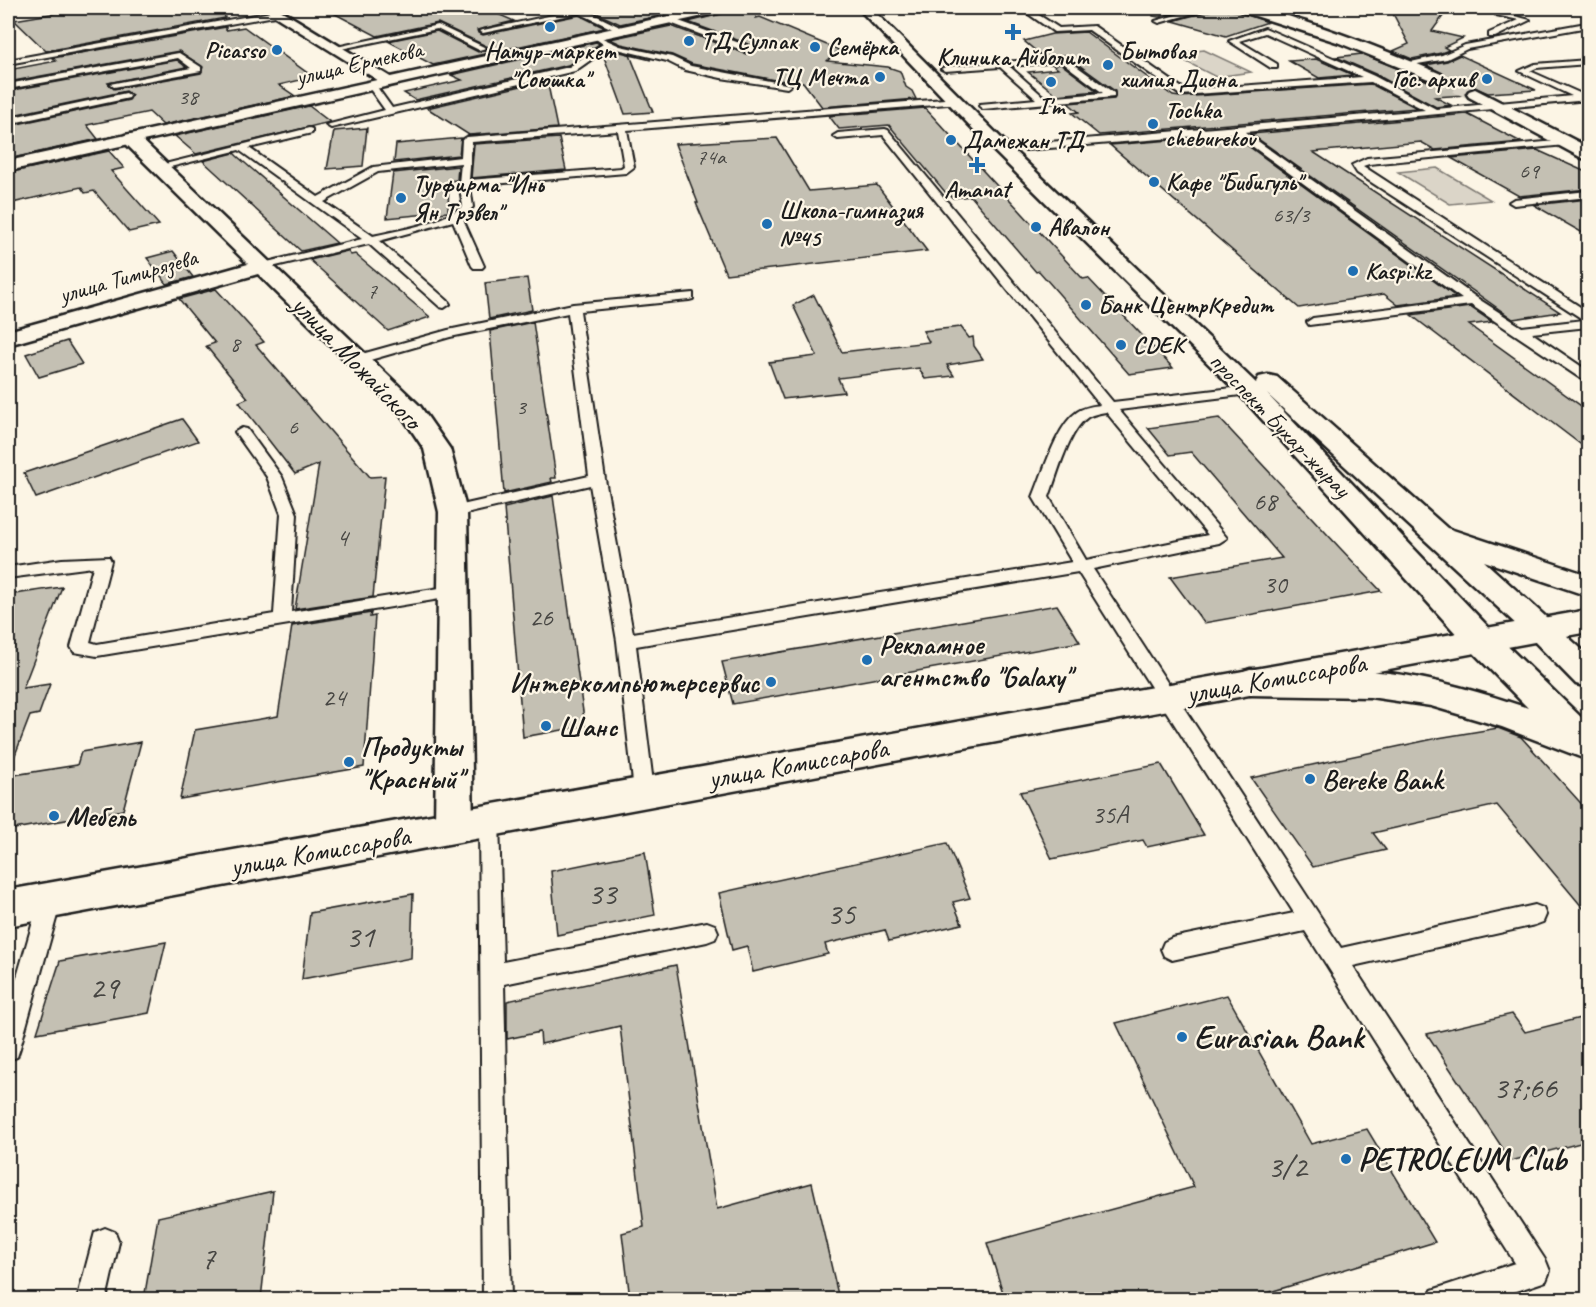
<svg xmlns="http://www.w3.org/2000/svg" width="1596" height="1307" font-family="Caveat,sans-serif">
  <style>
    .green { fill: #dbd5c8; stroke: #7c7872; stroke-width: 1.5 }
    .building { fill: #c4c0b3; stroke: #1c1c1c; stroke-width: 1.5 }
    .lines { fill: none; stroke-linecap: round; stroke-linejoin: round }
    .secondary-tunnel { stroke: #dad4c7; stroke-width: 14; stroke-dasharray: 14 8; stroke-linecap: butt }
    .lane-casing { stroke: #1c1c1c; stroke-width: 4 }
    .street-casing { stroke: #1c1c1c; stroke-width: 5 }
    .secondary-casing { stroke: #1c1c1c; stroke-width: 5 }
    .primary-casing { stroke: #1c1c1c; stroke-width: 5 }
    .lane { fill: #fcf5e5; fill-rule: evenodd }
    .street { fill: #fcf5e5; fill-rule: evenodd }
    .secondary { fill: #fcf5e5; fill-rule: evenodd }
    .primary { fill: #fcf5e5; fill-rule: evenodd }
    .poi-dot { fill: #1f6fb2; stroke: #fcf5e5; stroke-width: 2 }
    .labels { text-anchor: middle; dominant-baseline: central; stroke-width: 4.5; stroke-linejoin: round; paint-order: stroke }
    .far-number-label { font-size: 22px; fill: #464542 }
    .far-poi-label { font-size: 24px; font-weight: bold; fill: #1c1c1c; stroke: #fcf5e5; text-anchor: start }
    .far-street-label { font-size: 24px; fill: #1c1c1c; stroke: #fcf5e5 }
    .number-label { font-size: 26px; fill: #464542 }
    .street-label { font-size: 28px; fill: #1c1c1c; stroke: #fcf5e5 }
    .poi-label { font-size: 28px; font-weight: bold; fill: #1c1c1c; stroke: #fcf5e5; text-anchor: start }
    .near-number-label { font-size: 32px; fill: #464542 }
    .near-poi-label { font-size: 33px; font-weight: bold; fill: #1c1c1c; stroke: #fcf5e5; text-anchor: start }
  </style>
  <rect width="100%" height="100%" fill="#fcf5e5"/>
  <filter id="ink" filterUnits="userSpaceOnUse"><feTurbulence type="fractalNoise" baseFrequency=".0167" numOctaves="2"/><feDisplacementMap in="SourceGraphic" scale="12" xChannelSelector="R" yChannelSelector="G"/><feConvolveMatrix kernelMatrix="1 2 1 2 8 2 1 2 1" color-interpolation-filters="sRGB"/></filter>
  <g filter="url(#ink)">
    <g class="green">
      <polygon points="1204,50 1251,72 1216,77 1171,54"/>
      <polygon points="1437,168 1491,200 1450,204 1398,172"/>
    </g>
    <g class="building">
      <polygon points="87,8 224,8 225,18 46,51 14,20"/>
      <polygon points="324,8 484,8 514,21 477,30 478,33 483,35 579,15 605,28 433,65 388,41 437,31 478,52 487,50 488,47 438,23 377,36"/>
      <polygon points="595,8 697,8 620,24 592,11"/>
      <polygon points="730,8 755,8 756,18 760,17 839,50 827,61 888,67 900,71 906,87 912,91 916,99 822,107 803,82 775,80 692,64 672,55 621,44 610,39 671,26 746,54 755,52 756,49 754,46 688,22 721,14"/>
      <polygon points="1154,8 1194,8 1159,17 1153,16"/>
      <polygon points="1213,8 1237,11 1268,22 1226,36 1173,21 1212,10"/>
      <polygon points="1390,8 1449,8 1432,31 1463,38 1444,47 1449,50 1441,53 1412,59 1393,51 1409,44"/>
      <polygon points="226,27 226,30 244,27 313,77 279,85 295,96 163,125 149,112 87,125 98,139 8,159 8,126 129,100 132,95 126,91 8,116 8,91 177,60 186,67 108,83 114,89 201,73 203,67 179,51 8,82 8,70 56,61 53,58"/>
      <polygon points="1086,32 1173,96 1180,97 1371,84 1417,108 1099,135 1072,113 1079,112 1068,103 1114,99 1115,91 1065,55 1043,57 1024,41 1052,34"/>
      <polygon points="596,42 599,44 568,65 415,100 404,93 462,80 451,75"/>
      <polygon points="609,49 651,60 630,55 653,112 625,114 604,57 596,59"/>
      <polygon points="1362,54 1435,84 1445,79 1446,75 1426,65 1447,61 1460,55 1536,90 1488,93 1474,87 1467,90 1465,95 1435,97 1451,105 1436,107 1375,74 1336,57"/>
      <polygon points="1316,59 1353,75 1319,78 1289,61"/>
      <polygon points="1061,64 1097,91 1057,95 1028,72 1058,69 1053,65"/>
      <polygon points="547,80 557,128 469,135 427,108"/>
      <polygon points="309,106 330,122 196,154 175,136"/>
      <polygon points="925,108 1083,279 1088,278 1173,368 1129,374 1039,271 1036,272 971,196 953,198 946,193 889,125 839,129 829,116"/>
      <polygon points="1467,114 1521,142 1435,150 1421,142 1313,152 1560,312 1513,319 1251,134"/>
      <polygon points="367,128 363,166 327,169 334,131"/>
      <polygon points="1233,135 1456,297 1398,305 1384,294 1299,308 1110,145"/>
      <polygon points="461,138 459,155 394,162 396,144"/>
      <polygon points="559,138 566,170 471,178 474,144"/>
      <polygon points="777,138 809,191 877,185 927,251 726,274 696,203 698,203 675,144"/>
      <polygon points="1537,150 1588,173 1588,189 1519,196 1451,158"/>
      <polygon points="109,151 124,168 111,171 159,225 129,232 94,191 85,193 81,187 8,204 8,173"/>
      <polygon points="234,153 237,156 337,243 301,251 203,161"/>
      <polygon points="458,166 457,180 449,181 448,212 387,218 393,173"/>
      <polygon points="1588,199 1588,236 1534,205"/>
      <polygon points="173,251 193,277 167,284 147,258"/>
      <polygon points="347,251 351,255 355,254 430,317 388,331 310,260"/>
      <polygon points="527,278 532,310 489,319 485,283"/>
      <polygon points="216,289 264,342 256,345 370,477 385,476 373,597 295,609 319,464 295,474 239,402 248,398 206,346 215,343 179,299"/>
      <polygon points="814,295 842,352 929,342 923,331 961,327 969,338 973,337 974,346 983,359 947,365 954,376 925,379 919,368 838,378 844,392 783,399 769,362 817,356 793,305"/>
      <polygon points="1470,307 1492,322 1469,325 1588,411 1588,450 1411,315"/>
      <polygon points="533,322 556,478 551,478 552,482 504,493 490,331"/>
      <polygon points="67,341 82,364 39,377 26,354"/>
      <polygon points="1219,418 1340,548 1381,591 1204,623 1170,577 1282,558 1191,452 1170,455 1148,428"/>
      <polygon points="182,419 198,441 36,498 24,473"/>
      <polygon points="553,496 585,726 523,737 504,508"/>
      <polygon points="62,587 23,688 50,684 39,714 30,716 10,768 8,767 8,595"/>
      <polygon points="1057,605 1080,642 733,704 722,662"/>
      <polygon points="371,613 370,617 375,616 364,767 180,799 195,730 278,716 292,626"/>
      <polygon points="1498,728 1521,737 1588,811 1588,914 1497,805 1373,833 1386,850 1313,867 1251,778 1438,738"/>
      <polygon points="141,742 123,810 8,830 8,776 77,765 81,752"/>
      <polygon points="1161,764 1204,835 1147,847 1143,840 1052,859 1020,792"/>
      <polygon points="947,843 970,898 953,902 962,924 889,941 885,930 825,944 828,954 753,972 747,946 732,950 719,893"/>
      <polygon points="645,852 655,915 557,935 551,871"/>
      <polygon points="413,894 411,958 302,979 310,913"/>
      <polygon points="166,942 149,1013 37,1033 60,961"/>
      <polygon points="676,965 717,1209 812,1183 839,1299 630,1299 622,1233 644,1227 620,1026 541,1044 540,1032 507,1039 507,1001"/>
      <polygon points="1227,995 1311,1144 1367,1129 1435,1242 1247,1299 1005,1299 987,1243 1194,1187 1116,1023"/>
      <polygon points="1512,1014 1525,1032 1588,1016 1588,1141 1511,1161 1427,1034"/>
      <polygon points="273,1191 261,1299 144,1299 158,1217"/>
    </g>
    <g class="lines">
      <polyline class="secondary-tunnel" points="1436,77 1475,94"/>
      <defs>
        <g id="lane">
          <polygon points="577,8 593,8 587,11 624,29 617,31 579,13 483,33 479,31 576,10"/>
          <polygon points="1020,8 1028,8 1059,28 1094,26 1185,90 1362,77 1265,33 1239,41 1277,64 1277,68 1271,68 1229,41 1265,28 1374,76 1436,109 1572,96 1519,71 1535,64 1588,60 1588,64 1536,68 1530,71 1584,95 1588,95 1588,100 1245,132 1477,298 1522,327 1584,320 1357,173 1352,165 1367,158 1568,140 1570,142 1565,145 1369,164 1363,166 1588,312 1588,327 1532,333 1588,371 1588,381 1583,380 1471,305 1309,325 1307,322 1313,318 1462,299 1234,133 1025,150 1020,147 1025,144 1425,110 1371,82 1180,95 1089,30 1054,32"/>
          <polygon points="1201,8 1211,8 1159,23 1155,21"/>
          <polygon points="277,11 280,15 8,64 8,60"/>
          <polygon points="1496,11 1530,20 1495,37 1489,37 1489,33 1519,20 1496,15"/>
          <polygon points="668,17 753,48 754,50 747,52 665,21"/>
          <polygon points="1586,23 1588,27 1467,49 1447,59 1406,66 1402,64 1442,55 1465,45"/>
          <polygon points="438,25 486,48 479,50 437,29 336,50 332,48"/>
          <polygon points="600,37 620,46 672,57 691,66 791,85 787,88 721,78 685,70 667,61 609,47 575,71 331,128 326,125 385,110 367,85 368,83 374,83 392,108 569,67 603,44 596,39"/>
          <polygon points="179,53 201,67 201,71 114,87 110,84 191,68 178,58 8,89 8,84"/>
          <path d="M1064 57 1114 93V97L983 109 979 106 980 104 1036 99 1000 67 945 71 941 69 945 67ZM1062 62 1103 93 1045 98 1009 66Z"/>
          <polygon points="126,93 130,96 129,98 8,124 8,118"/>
          <path d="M957 98 960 99V103L627 130 634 167 626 173 470 186 473 207 462 217 484 266 482 268H474L472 266 453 221 379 241 448 301 450 304 444 308 440 307 369 244 263 269 259 268V264L362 239 239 150 158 170 153 167 309 128 312 129V133L249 148 318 197 373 167 461 157 462 140 467 137ZM618 131 624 166 621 168 469 180 472 142ZM461 163 459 183 463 206C437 225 403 229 373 236L324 202 378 172Z"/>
          <path d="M885 129 888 130 1113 402 1249 386 1256 390 1249 394 1119 410 1227 538 1219 543 1093 569 1341 948 1535 905 1543 908 1546 915 1543 922 1535 925 1353 966 1546 1261 1550 1271 1546 1281 1490 1300H1428L1432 1290 1515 1263 1305 931 1172 960 1164 956 1161 949 1164 942 1172 938 1294 913 1078 572 636 646 654 791 651 797 644 799 637 797 634 791 617 641 590 485 453 517 445 512 453 507 589 476 568 313 450 337 356 364 349 360 351 357 448 330 573 304 693 293V299L689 300 580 311 605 479 633 633 1072 562 1033 497C1043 474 1056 426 1077 412 1084 407 1093 406 1100 405L883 135 838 139 833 136 838 133ZM1106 412 1208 535 1086 560 1049 497C1057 476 1069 429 1088 417 1094 414 1100 413 1106 412Z"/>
          <polygon points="1588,191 1588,197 1514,205 1509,202 1514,199"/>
          <polygon points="242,428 247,429 282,477 297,514 291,612 452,586 458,588 460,592 458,596 97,656 74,652 71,647 93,567 8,578 8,567 62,559 109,557 111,561 90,642 97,644 274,614 281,514 267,477 235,432"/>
          <polygon points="489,811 496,814 499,820 503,962 707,922 715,925 718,932 715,939 707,942 504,984 511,1300 483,1300 479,820 482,814"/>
          <polygon points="50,891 58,894 61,901 20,1048 17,1057 8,1060 8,1008 39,901 42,894"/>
          <polygon points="105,1228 115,1232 119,1242 106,1300 77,1300 95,1232"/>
        </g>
        <g id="street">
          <polygon points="262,8 277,8 397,81 389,86 384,84"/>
          <polygon points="131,134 137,135 420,406 450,449 467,512 473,826 468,837 454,842 440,837 435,826 439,512 424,449 402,416 258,274 8,345 8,331 248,264 125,143 122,139 125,135"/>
        </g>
        <g id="secondary">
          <polygon points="705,8 728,8 721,12 8,171 8,161"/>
          <path d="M1238 8C1261 5 1284 15 1306 22 1352 37 1397 55 1441 74L1444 77 1436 82 1431 80 1337 42 1240 11Z"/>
          <polygon points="1475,89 1588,147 1588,159 1582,158 1469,97 1467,94 1469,91"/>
          <polygon points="1588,610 1588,632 8,926 8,890"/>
        </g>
        <path id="primary" d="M858 8H871L1008 145 1257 384 1256 382 1259 377 1268 375 1277 377 1447 528 1588 575V596L1484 561 1588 655V687L1576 684 1532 639 1267 394 1494 633 1588 724V760L1502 727 1431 706 1370 697 1250 695 1238 691 1233 682 1238 673 1250 669C1296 670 1343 668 1389 673 1437 679 1483 693 1528 708L1470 649 1240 395 996 153Z"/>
      </defs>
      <use href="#lane" class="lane-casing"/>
      <use href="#street" class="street-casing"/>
      <use href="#secondary" class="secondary-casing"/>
      <use href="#primary" class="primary-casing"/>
      <use href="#lane" class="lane"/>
      <use href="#street" class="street"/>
      <use href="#secondary" class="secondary"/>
      <use href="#primary" class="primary"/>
    </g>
  </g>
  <g class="poi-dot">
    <circle cx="550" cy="27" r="6"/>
    <path d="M1010 23h6v6h6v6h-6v6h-6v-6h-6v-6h6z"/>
    <circle cx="689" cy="41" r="6"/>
    <circle cx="815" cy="47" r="6"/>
    <circle cx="277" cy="50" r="6"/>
    <circle cx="1108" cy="65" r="6"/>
    <circle cx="880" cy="77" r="6"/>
    <circle cx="1487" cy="79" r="6"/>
    <circle cx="1051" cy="82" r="6"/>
    <circle cx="1153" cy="124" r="6"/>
    <circle cx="951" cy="140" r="6"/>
    <path d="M974 156h6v6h6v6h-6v6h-6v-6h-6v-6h6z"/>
    <circle cx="1154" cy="182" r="6"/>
    <circle cx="401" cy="198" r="6"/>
    <circle cx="767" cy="224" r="6"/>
    <circle cx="1036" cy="227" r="6"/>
    <circle cx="1353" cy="271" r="6"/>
    <circle cx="1086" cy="305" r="6"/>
    <circle cx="1121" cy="345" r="6"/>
    <circle cx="867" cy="660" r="6"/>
    <circle cx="771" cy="682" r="6"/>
    <circle cx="546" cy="726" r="6"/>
    <circle cx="349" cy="762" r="6"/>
    <circle cx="1310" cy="779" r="6"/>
    <circle cx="54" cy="816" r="6"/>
    <circle cx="1182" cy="1037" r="6"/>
    <circle cx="1346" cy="1159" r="6"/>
  </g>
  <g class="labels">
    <g class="far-number-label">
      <text x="188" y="97">38</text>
      <text x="711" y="157">74а</text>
      <text x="1529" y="171">69</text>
      <text x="1291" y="215">63/3</text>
      <text x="372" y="291">7</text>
      <text x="235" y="344">8</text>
      <text x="521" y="407">3</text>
      <text x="293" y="427">6</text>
    </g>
    <g class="far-poi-label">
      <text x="701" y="41">ТД Сулпак</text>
      <text x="827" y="47">Семёрка</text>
      <text x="265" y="50" text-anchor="end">Picasso</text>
      <text x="550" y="51" text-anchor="middle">Натур-маркет<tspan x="550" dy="28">"Союшка"</tspan></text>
      <text x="1120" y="51">Бытовая<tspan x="1120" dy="28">химия Диона</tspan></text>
      <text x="1013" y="57" text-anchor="middle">Клиника Айболит</text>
      <text x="868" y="77" text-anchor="end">ТЦ Мечта</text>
      <text x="1475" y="79" text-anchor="end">Гос. архив</text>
      <text x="1051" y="106" text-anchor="middle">I'm</text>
      <text x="1165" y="110">Tochka<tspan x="1165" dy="28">cheburekov</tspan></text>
      <text x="963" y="140">Дамежан ТД</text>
      <text x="1166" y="182">Кафе "Бибигуль"</text>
      <text x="413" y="184">Турфирма "Инь<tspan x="413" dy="28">Ян Трэвел"</tspan></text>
      <text x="977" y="189" text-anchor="middle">Amanat</text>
      <text x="779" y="210">Школа-гимназия<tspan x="779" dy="28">№45</tspan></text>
      <text x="1048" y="227">Авалон</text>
      <text x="1365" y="271">Kaspi.kz</text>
      <text x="1098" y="305">Банк ЦентрКредит</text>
      <text x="1133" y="345">CDEK</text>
    </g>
    <g class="far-street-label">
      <text transform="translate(359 63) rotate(-13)">улица Ермекова</text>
      <text transform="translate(128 276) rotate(-16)">улица Тимирязева</text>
      <text transform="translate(1280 425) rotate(46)">проспект Бухар-жырау</text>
    </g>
    <g class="number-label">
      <text x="1265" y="501">68</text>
      <text x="342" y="537">4</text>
      <text x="1275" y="584">30</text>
      <text x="541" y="617">26</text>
      <text x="334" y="697">24</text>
      <text x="1110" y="814">35А</text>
    </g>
    <g class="street-label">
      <text transform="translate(357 362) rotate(46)">улица Можайского</text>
      <text transform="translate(1276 678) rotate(-10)">улица Комиссарова</text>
      <text transform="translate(798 763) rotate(-10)">улица Комиссарова</text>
      <text transform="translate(320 851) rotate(-10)">улица Комиссарова</text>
    </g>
    <g class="poi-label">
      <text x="879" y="644">Рекламное<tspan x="879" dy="32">агентство "Galaxy"</tspan></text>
      <text x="759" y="682" text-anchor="end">Интеркомпьютерсервис</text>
      <text x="558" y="726">Шанс</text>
      <text x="361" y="746">Продукты<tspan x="361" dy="32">"Красный"</tspan></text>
      <text x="1322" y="779">Bereke Bank</text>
      <text x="66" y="816">Мебель</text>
    </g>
    <g class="near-number-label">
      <text x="602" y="893">33</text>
      <text x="841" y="913">35</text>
      <text x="360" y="936">31</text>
      <text x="104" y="987">29</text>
      <text x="1525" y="1087">37;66</text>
      <text x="1287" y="1166">3/2</text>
      <text x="208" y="1258">7</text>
    </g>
    <g class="near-poi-label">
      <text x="1194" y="1037">Eurasian Bank</text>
      <text x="1358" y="1159">PETROLEUM Club</text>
    </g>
  </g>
  <rect width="1596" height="1307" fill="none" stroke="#fcf5e5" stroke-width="30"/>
  <rect x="15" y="15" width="1566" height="1277" fill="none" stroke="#1c1c1c" stroke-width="2" filter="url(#ink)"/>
</svg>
